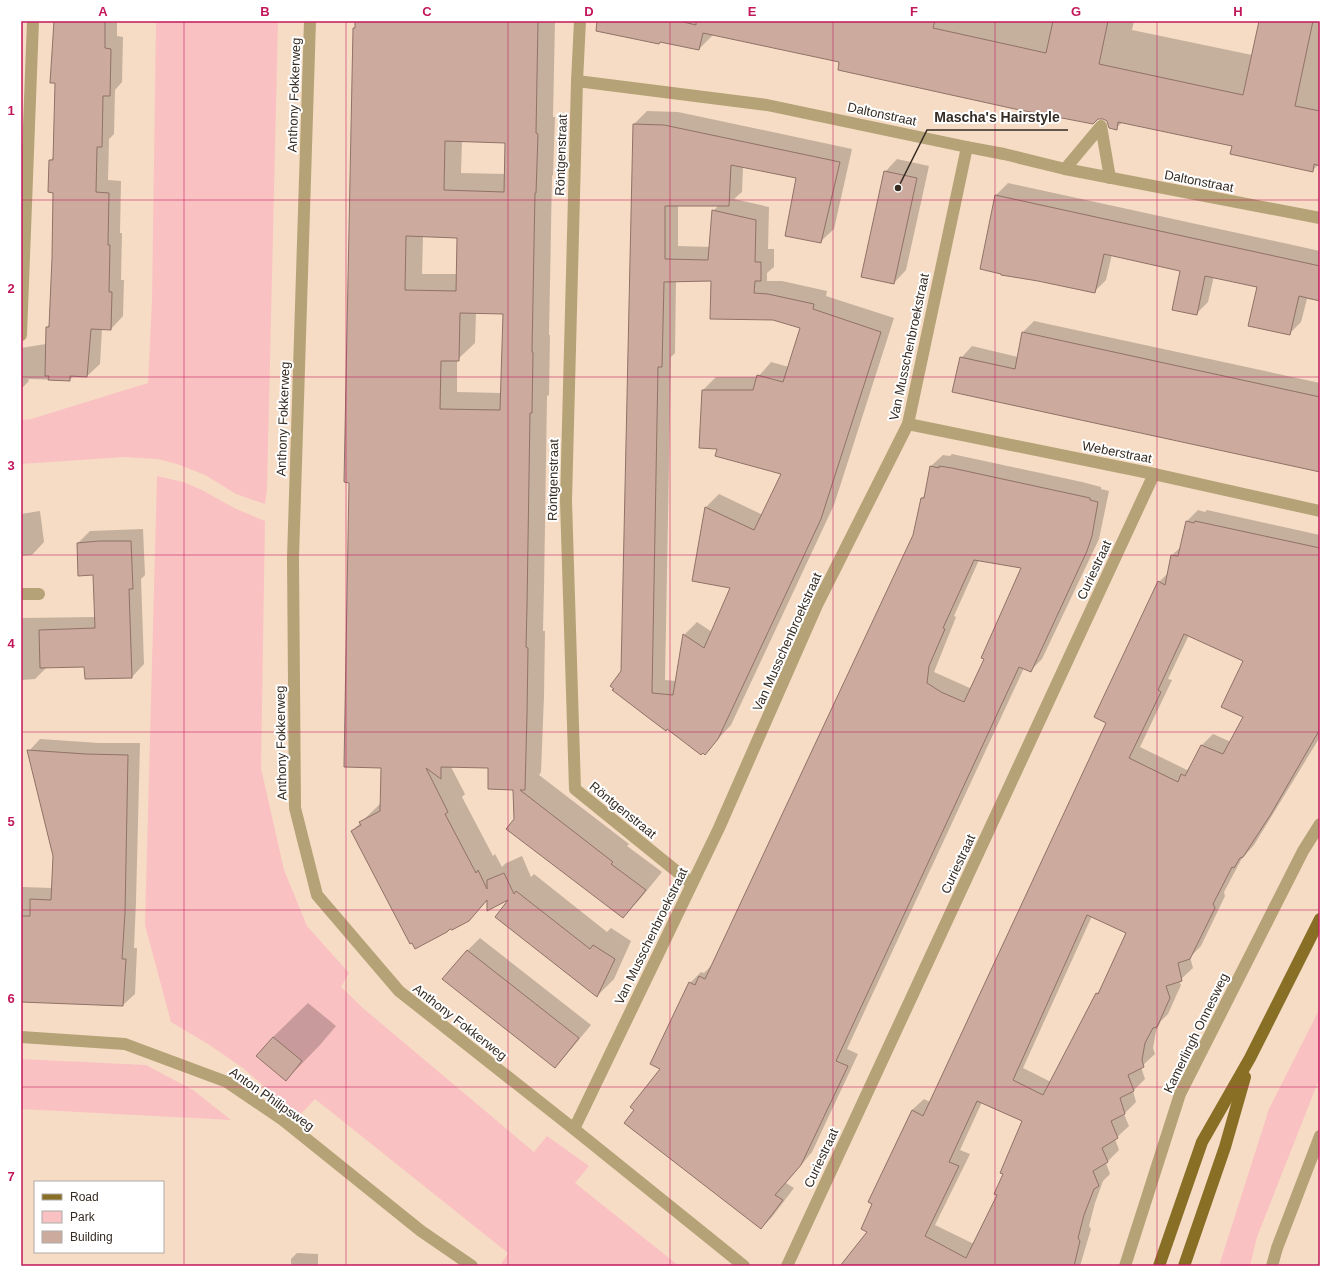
<svg xmlns="http://www.w3.org/2000/svg" width="1341" height="1287" font-family="Helvetica,sans-serif">
  <style>
    .green { fill: #fac1c2 }
    .shadow { fill: #0003; fill-rule: evenodd }
    .building { fill: #ccaa9e; stroke: #917267; fill-rule: evenodd }
    .lines { fill: none; stroke-linecap: round; stroke-linejoin: round }
    .minor { stroke: #b5a377; stroke-width: 12 }
    .major { stroke: #896e26; stroke-width: 12 }
    .grid { fill: none; stroke: #c2185b; stroke-width: 1; stroke-opacity: 0.55 }
    .labels { text-anchor: middle; dominant-baseline: central; stroke-width: 4; stroke-linejoin: round; paint-order: stroke }
    .street-label { font-size: 13px; fill: #352b22; stroke: #fff }
    .leader { fill: none; stroke: #352b22; stroke-width: 1.5 }
    .callout-dot { fill: #352b22; stroke: #fff; stroke-width: 1.5 }
    .callout-label { font-size: 14px; text-anchor: middle; font-weight: bold; fill: #352b22; stroke: #fff; stroke-width: 4; stroke-linejoin: round; paint-order: stroke }
    .neatline { fill: none; stroke: #c2185b; stroke-width: 1.5 }
    .grid-label { font-size: 13px; text-anchor: middle; font-weight: bold; fill: #c2185b }
  </style>
  <rect width="100%" height="100%" fill="#f6dcc5"/>
  <g class="green">
    <polygon points="156,21 278,21 267,489 265,504 236,494 205,475 177,464 158,459 125,457 21,464 21,420 31,419 148,383 152,301"/>
    <polygon points="157,476 183,482 202,490 234,508 265,521 261,768 284,870 307,926 349,973 341,987 364,1009 534,1152 547,1136 589,1166 575,1183 679,1266 500,1266 508,1253 315,1099 299,1116 243,1068 208,1044 171,1022 145,925"/>
    <polygon points="1320,1008 1320,1077 1257,1237 1250,1266 1219,1266 1269,1109"/>
    <polygon points="21,1059 146,1065 193,1090 231,1120 21,1109"/>
  </g>
  <g class="shadow">
    <polygon points="55,21 117,21 117,36 123,37 122,82 115,90 114,134 109,139 108,180 121,181 120,233 122,233 121,280 124,280 123,316 111,329 102,329 100,364 87,376 74,376 69,380 28,379 29,381 21,389 21,348 46,344 47,327 51,323 54,192 50,161 54,156 56,82"/>
    <path d="M355 21H555L553 117H555L553 175 552 176 549 335H550L549 395 547 396 544 588 543 631H545L544 696 541 772 539 775 629 844 627 846 662 872 640 899 623 917 514 819V789L489 767H451L465 794 462 797 493 856 495 854 502 867 506 863 522 856 531 877 534 874 607 932 611 928 631 941 614 979 597 996 512 897 488 900 468 920 450 928 352 831 381 803 382 767 350 482 345 481ZM462 141 506 142V174L461 173ZM423 236 458 237 457 274H422ZM476 313H504L501 393 457 392V360L475 343Z"/>
    <polygon points="630,21 727,21 699,49"/>
    <polygon points="728,21 1134,21 1132,30 1252,55 1260,21 1320,21 1320,165 1319,164 1312,171 1233,146 1123,122 1116,128 1103,118 840,61"/>
    <path d="M647 111 678 112 852 149 834 229 820 242 797 178 743 167 742 192 734 199 769 207 768 249H774V267L767 273V281H782L827 291 826 296 894 318 834 505 731 725 705 753 615 688 622 671 634 124ZM678 205H719L713 211 711 247 678 246ZM712 280 802 327 789 367 771 362 758 377H716L702 391 718 448 782 474 763 515 719 494 706 507 693 580 731 587 712 632 697 622 684 635 676 681 665 680 671 357 675 353 676 281Z"/>
    <polygon points="897,159 929,166 906,270 894,283 885,172"/>
    <polygon points="1008,183 1320,251 1320,301 1307,299 1301,322 1289,334 1258,286 1214,276 1208,302 1196,314 1181,270 1112,254 1106,280 1094,292 996,195"/>
    <polygon points="1034,321 1320,383 1320,471 961,358 972,346 1018,357 1023,332"/>
    <path d="M952 454 1082 482 1101 487V489L1109 491 1099 539 1042 659 1030 671 1024 668 847 1049 858 1054 812 1152 786 1183 794 1188 772 1217 761 1228 661 1068 690 983 701 972 704 973 712 965 914 535 922 498 925 495 931 466 943 455 950 456ZM979 560 1023 567 972 689 934 672 956 617 954 616Z"/>
    <path d="M1198 510 1205 512 1207 510 1320 535V737L1254 845 1241 860 1224 892 1225 896 1201 946 1190 957 1193 968 1179 981 1181 985 1168 1014 1161 1021 1156 1031 1153 1048 1155 1054 1141 1067 1145 1079 1133 1091 1136 1102 1124 1114 1129 1126 1115 1139 1119 1150 1106 1163 1110 1174 1103 1181 1095 1203 1089 1226 1091 1229 1080 1266H841L868 1231 873 1204 870 1202 912 1110 924 1099 930 1102 1108 722 1159 582 1169 572 1172 555 1181 547 1186 522ZM1189 635 1245 661 1244 717 1231 742 1213 734 1202 745 1192 765 1187 770 1140 747 1172 680 1168 679ZM1092 916 1127 932 1102 989 1097 993 1051 1082 1023 1068ZM982 1102 1023 1120 1004 1174 998 1194 974 1244 935 1225 970 1154 960 1150Z"/>
    <polygon points="40,511 44,542 32,555 21,556 21,514"/>
    <polygon points="143,529 145,575 141,579 144,664 132,677 85,666 47,667 35,679 21,680 21,618 96,617 94,574 78,543 90,531"/>
    <polygon points="40,739 99,743 140,743 136,901 134,948 137,948 135,994 123,1005 21,1001 21,887 53,888 54,856 29,751"/>
    <polygon points="480,938 591,1025 567,1054 555,1067 444,979 468,950"/>
    <polygon points="308,1003 336,1026 320,1045 286,1080 273,1037"/>
    <polygon points="297,1253 318,1254 318,1266 291,1266 291,1259"/>
    <polygon points="1320,1258 1320,1266 1317,1266"/>
  </g>
  <g class="building">
    <polygon points="54,21 105,21 105,48 111,49 110,96 103,96 102,147 97,147 96,192 109,193 108,245 110,245 109,292 112,292 111,330 91,329 87,377 70,376 70,381 48,380 49,376 45,376 46,327 49,327 52,258 53,193 48,192 49,160 53,160 55,83 50,83"/>
    <path d="M355 21H538L536 133 538 134 536 193H535L532 352H533L532 413H530L527 606 526 647 528 648 527 714 525 790H520L613 862 611 864 646 890 623 918 506 829 514 819 513 790 488 789V768L441 767V779L426 768 448 812 445 814 476 873 478 870 487 889V880L504 873 514 894 516 891 590 949 593 945 615 959 597 997 495 917 508 900 487 911V900L469 921 452 930 450 929 447 932 415 949 412 943 410 944 351 831 361 825 359 822 380 811 381 768 344 767 349 483 344 482 353 28H355ZM445 141 505 143 504 192 444 190ZM406 236 457 238 456 291 405 290ZM460 313 503 314 500 410 440 409 441 361H459Z"/>
    <polygon points="597,21 679,21 696,25 696,21 935,21 933,28 1046,53 1053,21 1108,21 1099,64 1243,95 1259,21 1313,21 1295,106 1320,111 1320,166 1314,164 1313,172 1230,154 1232,146 1118,122 1117,130 1109,128 1107,121 1103,119 1098,119 1093,124 1015,109 838,70 839,62 703,33 699,50 660,42 659,44 596,31"/>
    <path d="M633 124 664 125 840 162 821 243 785 236 796 178 731 165 729 206H665V259L708 260 712 210 756 220 755 262H761V281H755L754 293 768 294 814 304 813 309 881 332 821 519 718 739 705 755 703 753 701 755 667 729 666 731 650 719 612 690 614 689 610 686 621 671ZM711 281 710 319 773 320 800 328 783 382 757 375 753 390H702L699 448 717 449 715 456 781 474 754 530 705 507 692 581 730 588 704 648 683 634 673 695 652 693 658 367H662L664 282Z"/>
    <polygon points="884,171 917,178 894,284 861,277"/>
    <polygon points="995,195 1320,266 1320,301 1299,296 1290,335 1248,326 1257,287 1205,276 1197,315 1172,310 1180,271 1104,254 1095,293 1038,281 1001,275 1001,274 980,269"/>
    <polygon points="1022,332 1320,397 1320,472 952,392 960,357 1015,369"/>
    <path d="M930 466 939 468V466L952 468 1090 498V500L1098 502 1092 536 1087 551 1031 672 1019 667 836 1061 848 1066 801 1165 775 1195 783 1200 761 1229 624 1123 634 1110 630 1107 660 1069 650 1064 689 982 695 985 699 976 705 979 913 535 921 498H924ZM974 560 1021 568 981 658 984 659 964 702 941 692 927 683 929 666 945 629 943 628Z"/>
    <path d="M1186 521 1194 523 1195 521 1320 548V729L1271 814 1243 857 1240 858 1234 868 1232 867 1213 904 1215 908 1190 959 1178 963 1182 981 1166 986 1170 998 1157 1027 1153 1028 1145 1043 1142 1060 1144 1067 1128 1075 1134 1091 1120 1098 1125 1114 1111 1121 1118 1138 1102 1148 1108 1162 1093 1171 1099 1186 1094 1189 1084 1215 1078 1238 1080 1241 1074 1266H840L867 1232 861 1229 872 1204 868 1202 912 1110 923 1116 1106 723 1094 717 1158 581 1165 585 1171 555 1178 556ZM1184 634 1243 661 1221 707 1243 717 1223 754 1201 745 1185 776 1181 774 1178 782 1129 758 1161 692 1158 690ZM1087 915 1126 933 1098 994 1096 993 1043 1095 1013 1080ZM977 1101 1022 1121 1000 1173 1003 1174 994 1194 997 1195 966 1258 925 1236 959 1166 949 1162Z"/>
    <polygon points="99,541 131,541 133,589 129,589 132,678 85,679 84,667 40,668 39,630 95,628 93,575 78,576 77,543"/>
    <polygon points="27,750 86,754 128,755 125,913 122,959 126,959 123,1006 21,1002 21,916 30,916 30,899 51,900 53,856"/>
    <polygon points="467,950 579,1038 555,1068 442,979"/>
    <polygon points="273,1037 302,1061 286,1081 256,1056"/>
  </g>
  <g class="lines">
    <g class="minor">
      <polyline points="310,21 293,558 295,808 317,895 399,991 574,1129 744,1266"/>
      <polyline points="580,21 577,81 566,501 575,789 691,883"/>
      <polyline points="577,81 767,105 967,147 1004,154 1065,169 1320,218"/>
      <polyline points="1065,169 1101,126 1110,178"/>
      <polyline points="21,335 33,21"/>
      <polyline points="908,424 1154,474 1320,511"/>
      <polyline points="21,594 39,594"/>
      <polyline points="21,1037 125,1044 227,1082 283,1120 421,1231 472,1266"/>
      <polyline points="574,1129 719,828 817,605 908,424 967,147"/>
      <polyline points="787,1266 1154,474"/>
      <polyline points="1125,1266 1180,1094 1303,851 1320,824"/>
      <polyline points="1272,1266 1277,1248 1320,1136"/>
    </g>
    <g class="major">
      <polyline points="1159,1266 1202,1142 1250,1058 1320,919"/>
      <polyline points="1184,1266 1225,1147 1245,1077"/>
    </g>
  </g>
  <path class="grid" d="M184 21V1266M346 21V1266M508 21V1266M670 21V1266M833 21V1266M995 21V1266M1157 21V1266M21 200H1320M21 377H1320M21 555H1320M21 732H1320M21 910H1320M21 1087H1320"/>
  <g class="labels">
    <g class="street-label">
      <text transform="translate(294 95) rotate(-88)">Anthony Fokkerweg</text>
      <text transform="translate(882 114) rotate(12)">Daltonstraat</text>
      <text transform="translate(561 155) rotate(-88)">Röntgenstraat</text>
      <text transform="translate(1199 181) rotate(11)">Daltonstraat</text>
      <text transform="translate(909 347) rotate(-78)">Van Musschenbroekstraat</text>
      <text transform="translate(283 419) rotate(-88)">Anthony Fokkerweg</text>
      <text transform="translate(1117 452) rotate(11)">Weberstraat</text>
      <text transform="translate(553 480) rotate(-89)">Röntgenstraat</text>
      <text transform="translate(1094 570) rotate(-65)">Curiestraat</text>
      <text transform="translate(787 642) rotate(-66)">Van Musschenbroekstraat</text>
      <text transform="translate(281 743) rotate(-91)">Anthony Fokkerweg</text>
      <text transform="translate(623 810) rotate(39)">Röntgenstraat</text>
      <text transform="translate(958 864) rotate(-65)">Curiestraat</text>
      <text transform="translate(651 936) rotate(-64)">Van Musschenbroekstraat</text>
      <text transform="translate(460 1022) rotate(38)">Anthony Fokkerweg</text>
      <text transform="translate(1196 1033) rotate(-64)">Kamerlingh Onnesweg</text>
      <text transform="translate(272 1099) rotate(35)">Anton Philipsweg</text>
      <text transform="translate(821 1158) rotate(-65)">Curiestraat</text>
    </g>
  </g>
  <path class="leader" d="M898 188L927 130H1068"/>
  <circle class="callout-dot" cx="898" cy="188" r="4"/>
  <g class="callout-label">
    <text x="997" y="122">Mascha's Hairstyle</text>
  </g>
  <rect width="1341" height="1287" fill="none" stroke="#ffffff" stroke-width="44"/>
  <rect x="34" y="1181" width="130" height="72" fill="#ffffff" stroke="#aeaaa7"/>
  <rect x="42" y="1194" width="20" height="6" fill="#896e26" stroke="#aeaaa7"/>
  <text x="70" y="1201" font-size="12" fill="#352b22">Road</text>
  <rect x="42" y="1211" width="20" height="12" fill="#fac1c2" stroke="#aeaaa7"/>
  <text x="70" y="1221" font-size="12" fill="#352b22">Park</text>
  <rect x="42" y="1231" width="20" height="12" fill="#ccaa9e" stroke="#aeaaa7"/>
  <text x="70" y="1241" font-size="12" fill="#352b22">Building</text>
  <rect x="22" y="22" width="1297" height="1243" class="neatline"/>
  <g class="grid-label">
    <text x="103" y="16">A</text>
    <text x="265" y="16">B</text>
    <text x="427" y="16">C</text>
    <text x="589" y="16">D</text>
    <text x="752" y="16">E</text>
    <text x="914" y="16">F</text>
    <text x="1076" y="16">G</text>
    <text x="1238" y="16">H</text>
    <text x="11" y="115">1</text>
    <text x="11" y="293">2</text>
    <text x="11" y="470">3</text>
    <text x="11" y="648">4</text>
    <text x="11" y="826">5</text>
    <text x="11" y="1003">6</text>
    <text x="11" y="1181">7</text>
  </g>
</svg>
